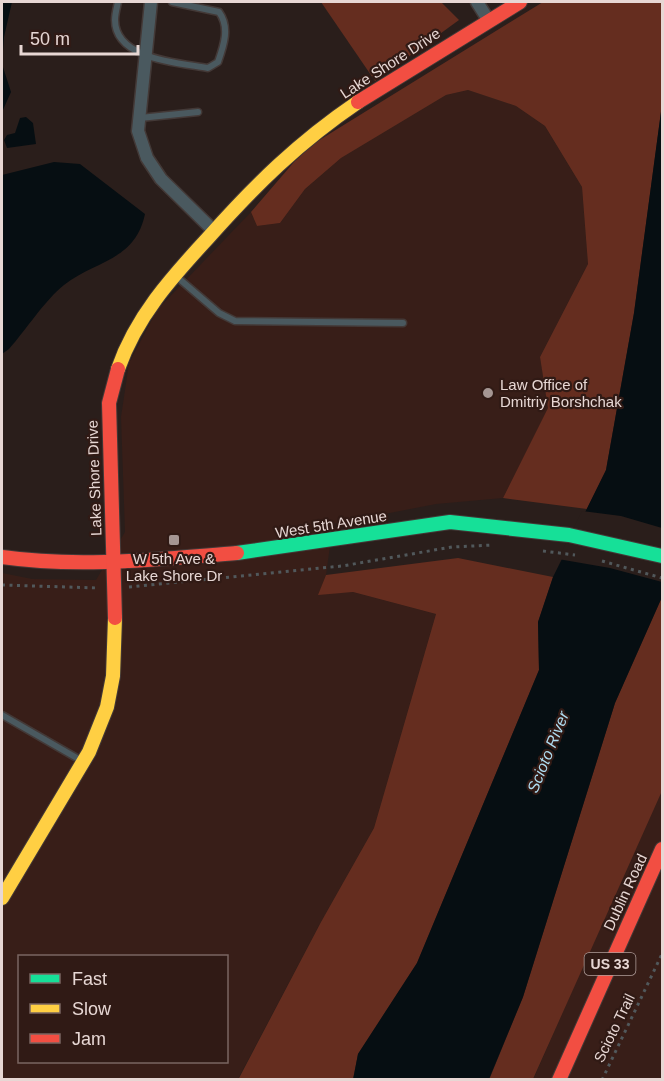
<svg xmlns="http://www.w3.org/2000/svg" width="664" height="1081" font-family="Helvetica,sans-serif">
  <style>
    .built { fill: #381e18; fill-rule: evenodd }
    .green { fill: #652d1f }
    .water { fill: #060e12 }
    .pier { fill: #2a1e1b }
    .lines { fill: none; stroke-linecap: round; stroke-linejoin: round }
    .lane-casing { stroke: #433937; stroke-width: 9 }
    .street-casing { stroke: #433937; stroke-width: 15 }
    .fast-casing { stroke: #433937; stroke-width: 16 }
    .slow-casing { stroke: #433937; stroke-width: 16 }
    .jam-casing { stroke: #433937; stroke-width: 16 }
    .path { stroke: #51585b; stroke-width: 3; stroke-dasharray: 3 4.5; stroke-linecap: butt }
    .lane { stroke: #4a595f; stroke-width: 6 }
    .street { stroke: #4a595f; stroke-width: 12 }
    .fast { stroke: #16e098; stroke-width: 14 }
    .slow { stroke: #ffcf43; stroke-width: 14 }
    .jam { stroke: #f24e42; stroke-width: 14 }
    .poi-dot { fill: #a59693; stroke: #301a15; stroke-width: 2 }
    .labels { text-anchor: middle; dominant-baseline: central; stroke-width: 4.5; stroke-linejoin: round; paint-order: stroke }
    .shield { fill: #301a15; stroke: #b09e9b; stroke-width: 1.5 }
    .shield-label { font-size: 14px; font-weight: bold; fill: #e7d7d4 }
    .street-label { font-size: 15px; fill: #e7d7d4; stroke: #301a15 }
    .poi-label { font-size: 15px; fill: #e7d7d4; stroke: #301a15; text-anchor: start }
    .water-label { font-size: 16px; font-style: italic; fill: #aedcf1; stroke: #301a15 }
  </style>
  <rect width="100%" height="100%" fill="#2a1e1b"/>
  <g class="built">
    <path d="M468 90 516 106 545 126 582 187 588 264 540 357 549 408 503 498 436 504 333 524 326 575 319 594 353 592 436 614 374 828 321 922 238 1079H2V573L32 579 96 580 125 532 121 417 129 363 157 310 251 212 257 226 280 223 305 189 341 158 446 95ZM20 956H226V1062H20Z"/>
    <polygon points="662,791 662,1079 533,1080 616,891"/>
  </g>
  <g class="green">
    <polygon points="321,2 441,2 459,20 375,81"/>
    <polygon points="543,2 662,2 662,105 634,313 606,470 587,509 503,498 548,408 540,357 588,264 582,187 545,126 516,106 468,90 446,95 341,158 305,189 280,223 257,226 251,212 294,162 313,144"/>
    <polygon points="458,558 553,577 538,622 539,670 417,963 358,1054 353,1079 238,1080 321,922 374,828 436,614 353,592 318,595 326,575"/>
    <polygon points="662,597 662,791 533,1079 489,1080 523,997 615,703"/>
  </g>
  <g class="water">
    <polygon points="2,2 12,2 4,37 2,64 11,92 2,112"/>
    <polygon points="662,104 662,597 615,703 523,997 489,1079 353,1080 358,1054 417,963 539,670 538,622 553,577 606,470 634,313"/>
    <polygon points="26,117 33,123 36,144 7,148 4,140 7,135 15,133 20,118"/>
    <path d="M54 162 80 164 145 214C135 261 96 260 64 285 45 300 26 330 9 349L2 354V175Z"/>
  </g>
  <polygon class="pier" points="582,511 621,516 662,528 662,582 610,568 558,559"/>
  <g class="lines">
    <defs>
      <g id="lane">
        <path d="M118 2C117 7 115 14 115 20 115 60 181 63 208 68L218 62C224 45 230 27 219 12L172 2"/>
        <polyline points="140,118 198,112"/>
        <polyline points="177,277 219,313 235,321 403,323"/>
        <polyline points="2,715 82,761"/>
      </g>
      <g id="street">
        <polyline points="151,2 138,131 147,158 161,179 214,231"/>
        <polyline points="477,2 489,21"/>
      </g>
      <polyline id="fast" points="237,553 450,522 569,535 662,556"/>
      <g id="slow">
        <path d="M118 369C136 317 171 278 208 238 255 185 299 142 358 102"/>
        <polyline points="2,898 89,752 107,707 113,676 115,618"/>
      </g>
      <g id="jam">
        <polyline points="358,102 520,2"/>
        <path d="M2 557C80 568 159 559 237 553"/>
        <polyline points="115,618 109,403 118,369"/>
        <polyline points="559,1080 662,849"/>
      </g>
    </defs>
    <use href="#lane" class="lane-casing"/>
    <use href="#street" class="street-casing"/>
    <use href="#fast" class="fast-casing"/>
    <use href="#slow" class="slow-casing"/>
    <use href="#jam" class="jam-casing"/>
    <g class="path">
      <polyline points="543,551 575,555"/>
      <polyline points="602,561 662,578"/>
      <polyline points="2,585 99,588"/>
      <polyline points="129,587 342,566 452,547 492,545"/>
      <polyline points="602,1080 662,954"/>
    </g>
    <use href="#lane" class="lane"/>
    <use href="#street" class="street"/>
    <use href="#fast" class="fast"/>
    <use href="#slow" class="slow"/>
    <use href="#jam" class="jam"/>
  </g>
  <g class="poi-dot">
    <circle cx="488" cy="393" r="6"/>
    <rect x="168" y="534" width="12" height="12" rx="3"/>
  </g>
  <g class="labels">
    <rect class="shield" x="584.5" y="953" width="51" height="22" rx="4.5"/>
    <g class="shield-label">
      <text x="610" y="964">US 33</text>
    </g>
    <g class="street-label">
      <text transform="translate(390 63) rotate(-33)">Lake Shore Drive</text>
      <text transform="translate(94 478) rotate(-92)">Lake Shore Drive</text>
      <text transform="translate(331 524) rotate(-9)">West 5th Avenue</text>
      <text transform="translate(625 892) rotate(-65)">Dublin Road</text>
      <text transform="translate(614 1028) rotate(-64)">Scioto Trail</text>
    </g>
    <g class="poi-label">
      <text x="500" y="384">Law Office of<tspan x="500" dy="17">Dmitriy Borshchak</tspan></text>
      <text x="174" y="558" text-anchor="middle">W 5th Ave &amp;<tspan x="174" dy="17">Lake Shore Dr</tspan></text>
    </g>
    <g class="water-label">
      <text transform="translate(548 752) rotate(-68)">Scioto River</text>
    </g>
  </g>
  <rect width="664" height="1081" fill="none" stroke="#e7d7d4" stroke-width="6"/>
  <rect x="18" y="955" width="210" height="108" fill="#301a15" stroke="#796661" stroke-width="1.5"/>
  <rect x="30" y="974" width="30" height="9" fill="#16e098" stroke="#796661" stroke-width="1.5"/>
  <text x="72" y="985" font-size="18" fill="#e7d7d4">Fast</text>
  <rect x="30" y="1004" width="30" height="9" fill="#ffcf43" stroke="#796661" stroke-width="1.5"/>
  <text x="72" y="1015" font-size="18" fill="#e7d7d4">Slow</text>
  <rect x="30" y="1034" width="30" height="9" fill="#f24e42" stroke="#796661" stroke-width="1.5"/>
  <text x="72" y="1045" font-size="18" fill="#e7d7d4">Jam</text>
  <path d="M21 45v9h117v-9" fill="none" stroke="#e7d7d4" stroke-width="3"/>
  <text x="30" y="45" font-size="18" fill="#e7d7d4" stroke="#301a15" stroke-width="4.5" paint-order="stroke">50 m</text>
</svg>
